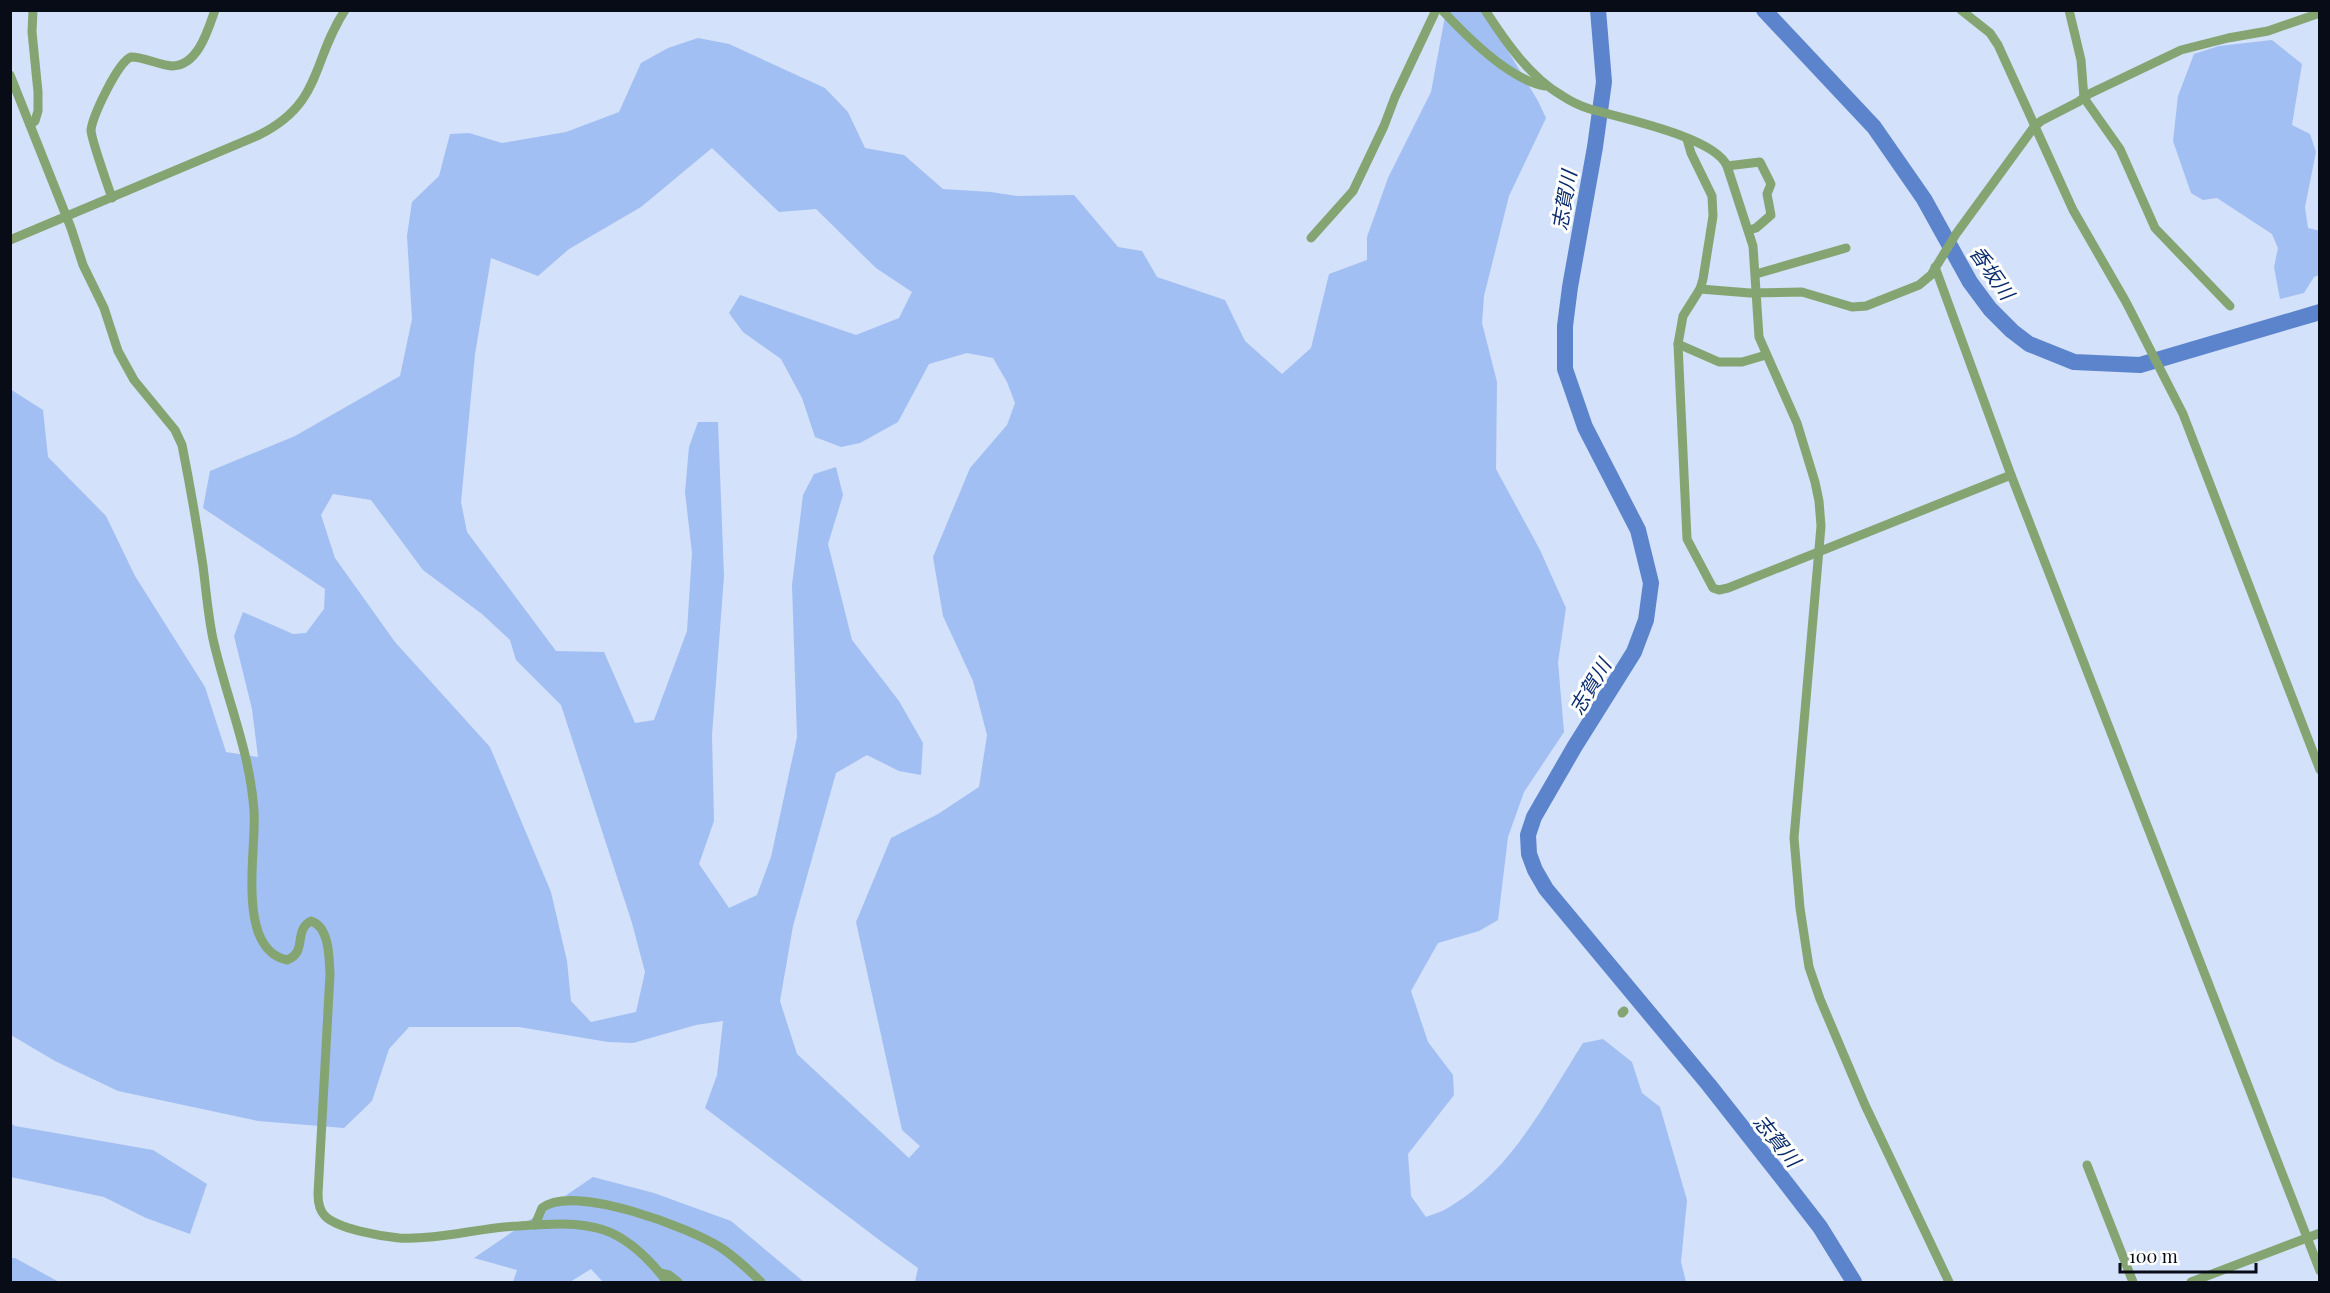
<svg xmlns="http://www.w3.org/2000/svg" width="2330" height="1293" font-family="'Playfair Display','Noto Sans JP',serif">
  <style>
    .green { fill: #a1bff2; fill-rule: evenodd }
    .lines { fill: none; stroke-linecap: round; stroke-linejoin: round }
    .river { stroke: #5c84cd; stroke-width: 16 }
    .minor { stroke: #84a571; stroke-width: 9 }
    .labels { text-anchor: middle; dominant-baseline: central; stroke-width: 6; stroke-linejoin: round; paint-order: stroke }
    .water-label { font-size: 20px; font-style: italic; fill: #092c6d; stroke: #fff }
  </style>
  <rect width="100%" height="100%" fill="#d3e1fa"/>
  <g class="green">
    <path d="M1446 11H1484L1538 101 1546 118 1509 196 1484 296 1482 323 1497 382 1496 469 1540 550 1566 608 1558 662 1564 732 1524 792 1508 837 1498 920 1479 931 1438 943 1411 991 1428 1042 1453 1075 1454 1095 1408 1154 1411 1196 1426 1217C1434 1214 1444 1211 1451 1206 1512 1170 1546 1101 1583 1043L1603 1039 1632 1062 1642 1093 1660 1107 1687 1200 1681 1262 1686 1282H915L918 1268 882 1242 705 1108 717 1075 723 1021 696 1025 633 1043 608 1042 519 1027H409L389 1049 372 1101 344 1128 258 1121 118 1091 55 1061 11 1035 10 389 43 410 48 457 106 516 135 576 205 687 226 752 258 757 252 709 234 636 243 612 293 634 306 633 324 609 325 589 203 508 210 471 295 436 400 376 412 319 407 236 412 202 439 176 450 134 469 133 502 143 566 132 619 112 641 63 668 48 698 38 729 44 825 88 848 112 865 148 904 155 943 189 991 192 1017 196 1074 195 1118 247 1142 251 1157 277 1225 300 1245 341 1282 374 1311 348 1329 274 1367 260V237L1388 178 1431 92ZM712 148 779 212 816 209 876 268 912 292 899 318 856 335 740 295 729 313 743 332 781 359 802 398 815 437 841 447 860 443 898 422 929 364 967 353 993 358 1007 382 1015 403 1007 425 970 468 933 557 943 616 973 681 987 735 979 787 938 814 891 838 856 922 902 1130 920 1146 909 1158 797 1054 780 1001 793 926 836 773 867 755 899 771 921 775 923 743 899 701 852 640 828 544 843 495 836 467 814 474 803 495 792 585 797 737 771 857 757 895 729 908 699 864 714 821 712 735 724 576 718 422H698L689 447 685 492 692 553 687 631 654 720 635 723 604 652 556 651 467 532 461 502 475 354 491 258 538 276 569 249 641 207ZM333 494 371 500 423 570 482 614 510 640 516 660 561 705 632 923 645 972 636 1012 591 1022 571 1001 567 961 551 892 490 747 395 642 335 558 321 515Z"/>
    <polygon points="2272,40 2302,64 2292,125 2310,134 2316,152 2305,207 2308,228 2320,231 2319,275 2314,277 2304,293 2280,299 2274,267 2278,248 2272,234 2217,198 2203,200 2191,193 2173,141 2178,96 2194,54 2219,46"/>
    <polygon points="10,1123 15,1126 153,1150 207,1184 190,1234 146,1218 104,1197 11,1177"/>
    <polygon points="593,1177 654,1193 731,1221 804,1282 603,1282 591,1269 570,1282 513,1282 517,1270 474,1258"/>
    <polygon points="11,1258 15,1258 59,1282 11,1282"/>
  </g>
  <g class="lines">
    <g class="river">
      <polyline points="1598,10 1604,82 1595,147 1570,287 1565,326 1565,369 1585,427 1638,530 1651,583 1646,620 1634,652 1575,746 1534,817 1528,835 1529,854 1535,870 1546,889 1709,1085 1779,1174 1820,1227 1854,1282"/>
      <polyline points="1764,10 1874,127 1924,199 1970,282 1990,309 2012,331 2029,344 2074,362 2140,365 2320,312"/>
    </g>
    <g class="minor">
      <path d="M1442 10C1466 36 1510 80 1545 86"/>
      <path d="M1485 10C1505 41 1530 77 1561 95 1570 101 1580 106 1590 109 1621 118 1715 137 1727 166L1753 246 1759 337 1797 423 1815 482 1819 501 1821 526 1794 838 1800 908 1809 967 1820 999 1865 1105 1949 1282"/>
      <polyline points="1961,10 1990,33 1998,45 2073,210 2126,302 2183,414 2320,770"/>
      <polyline points="2069,10 2081,60 2084,98 2120,149 2155,228 2230,306"/>
      <path d="M10 75 71 228 83 265 104 308 118 351 134 380 175 430 182 445C190 485 197 526 203 566 206 590 208 615 213 639 226 697 250 751 254 811 257 848 235 949 287 960 308 952 293 930 311 921 330 927 329 959 330 974L318 1194C318 1202 319 1210 325 1216 338 1229 380 1236 399 1238 438 1240 478 1228 518 1226 545 1224 578 1221 604 1230 630 1239 651 1261 667 1282"/>
      <polyline points="30,125 35,121 38,111 38,92 32,32 33,10"/>
      <polyline points="1687,139 1691,153 1712,196 1713,216 1703,279 1700,289 1683,316 1678,344 1687,539 1713,588 1719,590 1728,588 2011,475"/>
      <polyline points="1727,166 1760,162 1771,184 1767,194 1771,215 1756,228 1749,230"/>
      <path d="M112 198C108 186 91 139 91 130 93 115 118 62 131 57 145 57 158 65 172 66 198 66 208 30 215 10"/>
      <polyline points="1311,238 1353,191 1384,126 1395,97 1436,10"/>
      <path d="M10 240 259 135C323 103 311 62 345 10"/>
      <polyline points="1935,267 2011,475 2320,1271"/>
      <polyline points="1756,274 1846,248"/>
      <polyline points="1700,289 1750,293 1802,292 1852,307 1866,306 1919,285 1931,275 1956,234 2034,127 2041,121 2078,102 2089,94 2181,50 2228,38 2268,31 2320,13"/>
      <polyline points="1678,344 1719,362 1742,362 1766,355"/>
      <polyline points="1622,1013 1624,1011"/>
      <polyline points="2087,1165 2133,1282"/>
      <path d="M535 1225 542 1208C574 1183 691 1228 723 1249 737 1259 749 1270 761 1282"/>
      <polyline points="660,1273 669,1275 678,1282"/>
      <polyline points="2191,1282 2320,1233"/>
    </g>
  </g>
  <g class="labels">
    <g class="water-label">
      <text transform="translate(1563 200) rotate(-80)">志賀川</text>
      <text transform="translate(1993 272) rotate(55)">香坂川</text>
      <text transform="translate(1589 686) rotate(-59)">志賀川</text>
      <text transform="translate(1778 1140) rotate(51)">志賀川</text>
    </g>
  </g>
  <rect width="2330" height="1293" fill="none" stroke="#070c16" stroke-width="24"/>
  <path d="M2120 1263v9h136v-9" fill="none" stroke="#070c16" stroke-width="3"/>
  <text x="2129" y="1263" font-size="18" fill="#070c16" stroke="#ffffff" stroke-width="4.5" paint-order="stroke">100 m</text>
</svg>
